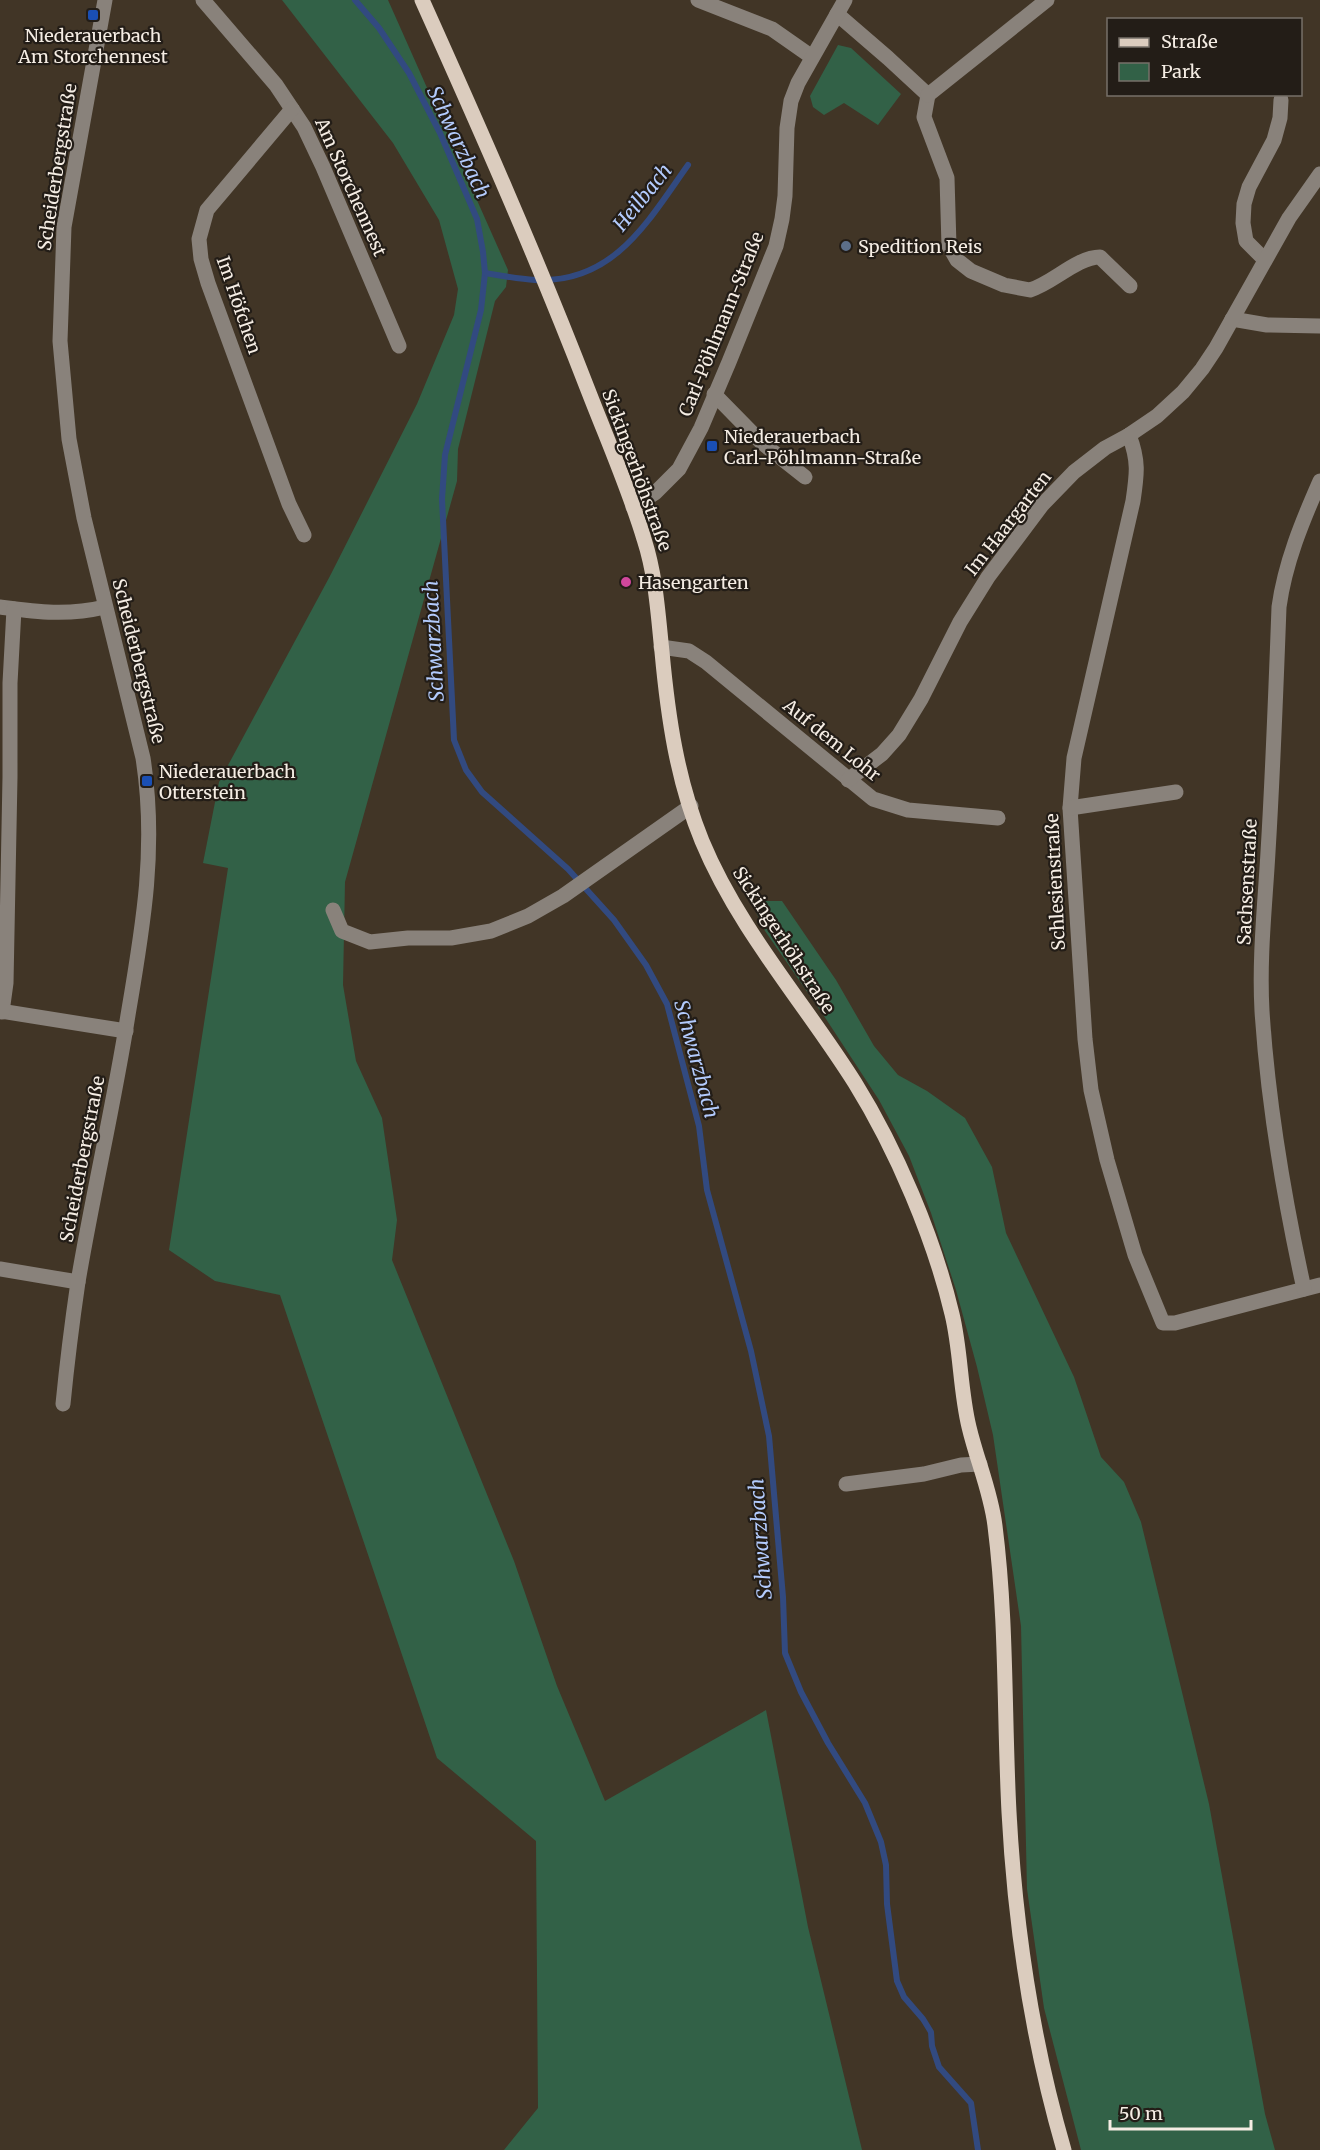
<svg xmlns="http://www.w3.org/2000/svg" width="1320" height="2150" font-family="Merriweather,serif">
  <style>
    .green { fill: #326147 }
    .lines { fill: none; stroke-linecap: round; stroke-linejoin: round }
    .stream { stroke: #324a80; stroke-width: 6 }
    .minor { stroke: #89827b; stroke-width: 15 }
    .major { stroke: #dbccbe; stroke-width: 15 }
    .transit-dot { fill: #1a4fb4; stroke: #231d17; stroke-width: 2 }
    .service-dot { fill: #5c6f8a; stroke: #231d17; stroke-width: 2 }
    .hotel-dot { fill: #d1479c; stroke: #231d17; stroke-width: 2 }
    .labels { text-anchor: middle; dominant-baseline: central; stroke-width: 4.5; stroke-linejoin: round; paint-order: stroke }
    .poi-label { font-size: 18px; fill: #f5ede4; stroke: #231d17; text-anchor: start }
    .street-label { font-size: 18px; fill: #f5ede4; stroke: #231d17 }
    .water-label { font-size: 20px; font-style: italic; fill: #b3cbfd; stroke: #231d17 }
  </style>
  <rect width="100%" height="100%" fill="#413526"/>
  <g class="green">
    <polygon points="282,0 388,0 508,270 506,287 495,301 458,449 457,481 345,882 343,985 356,1061 382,1118 397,1220 392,1260 514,1561 557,1686 605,1801 766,1710 808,1927 862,2150 504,2150 538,2108 536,1841 437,1758 280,1295 215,1281 169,1250 228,868 203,863 219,782 330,576 417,404 454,315 458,289 439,220 393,143"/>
    <polygon points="838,45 851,48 901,94 878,125 844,103 824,115 813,107 810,96"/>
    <polygon points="765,901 782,901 836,980 874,1046 898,1075 927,1091 965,1118 992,1167 1006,1233 1074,1377 1101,1457 1124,1482 1141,1522 1209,1804 1265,2114 1275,2150 1081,2150 1044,2008 1027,1889 1021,1626 993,1435 977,1367 956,1290 931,1213 909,1156 879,1100 826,1019 765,931 755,910"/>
  </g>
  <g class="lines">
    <g class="stream">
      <polyline points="355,0 379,28 409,73 440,133 477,219 483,252 485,273 481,310 445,455 442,499 454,740 466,770 482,792 568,869 614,920 646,965 667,1004 699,1126 707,1190 751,1351 769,1436 783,1597 785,1653 801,1692 828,1743 865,1803 881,1842 886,1865 887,1904 897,1981 904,1997 923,2019 931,2032 932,2046 939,2067 971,2103 978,2150"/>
      <path d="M485 273C502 276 519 279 535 280 614 284 648 221 688 165"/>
    </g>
    <g class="minor">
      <polyline points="203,0 276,85 304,127 323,167 399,346"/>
      <polyline points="698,0 772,29 812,57"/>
      <polyline points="837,14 888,58 928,95"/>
      <path d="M928 95 924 117 947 178 949 246 957 260 971 271 1004 285 1030 290C1053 283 1077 257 1100 257L1130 286"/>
      <polyline points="928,95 1047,0"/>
      <polyline points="292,109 207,210 199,239 201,259 208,283 289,504 304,535"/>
      <polyline points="1265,260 1246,241 1243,223 1244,204 1249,187 1274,140 1280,118 1281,100"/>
      <polyline points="1232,319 1267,325 1320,326"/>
      <polyline points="714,394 761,442 805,477"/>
      <path d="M1129 435C1139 461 1137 474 1133 501L1074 758 1070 808 1085 1039 1091 1090 1107 1160 1135 1255 1163 1323H1175L1320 1285"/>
      <polyline points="633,507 655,493 679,469 701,428 729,362 776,246 782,219 785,196 787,128 791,101 798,83 845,0"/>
      <path d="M0 607C38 612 67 616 105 607"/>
      <polyline points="661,647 689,651 706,662 873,799 908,810 998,818"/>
      <polyline points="848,780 882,754 899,735 921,699 960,622 988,577 1042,505 1074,472 1105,448 1129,435 1157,416 1183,392 1202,369 1216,348 1289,218 1320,174"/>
      <polyline points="1070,808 1176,792"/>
      <polyline points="333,910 342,931 370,942 408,938 451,938 491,931 528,916 563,896 691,806"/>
      <polyline points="0,1011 126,1031"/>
      <polyline points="2,1012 6,983 10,777 10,683 14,609"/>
      <polyline points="0,1269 78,1282"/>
      <path d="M1304 1289C1284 1198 1268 1104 1262 1011 1259 958 1265 905 1268 852 1273 770 1276 689 1279 607 1285 563 1302 522 1320 481"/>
      <path d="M63 1404C67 1363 72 1323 78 1282 93 1193 114 1104 128 1015 143 927 157 847 143 758L84 518 69 439 60 341 64 227 105 0"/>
      <polyline points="846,1484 924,1474 961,1465 980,1464"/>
    </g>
    <path class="major" d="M422 0C480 129 537 258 588 390 607 439 629 489 644 539 656 576 658 614 662 652 668 717 677 780 702 841 739 930 804 1002 855 1083 896 1149 934 1238 952 1314 961 1351 960 1390 969 1427 977 1461 991 1492 995 1526 1007 1621 1004 1717 1009 1812 1015 1926 1032 2040 1064 2150"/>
  </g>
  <g class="transit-dot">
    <rect x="87" y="9" width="12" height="12" rx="3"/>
    <rect x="706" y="440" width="12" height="12" rx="3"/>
    <rect x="141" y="775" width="12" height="12" rx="3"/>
  </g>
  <circle class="service-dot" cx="846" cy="246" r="6"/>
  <circle class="hotel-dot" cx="626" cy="582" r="6"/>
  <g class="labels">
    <g class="poi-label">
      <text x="93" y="35" text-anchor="middle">Niederauerbach<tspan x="93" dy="21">Am Storchennest</tspan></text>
      <text x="858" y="246">Spedition Reis</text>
      <text x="724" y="436">Niederauerbach<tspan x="724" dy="21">Carl-Pöhlmann-Straße</tspan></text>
      <text x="638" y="582">Hasengarten</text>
      <text x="159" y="771">Niederauerbach<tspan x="159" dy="21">Otterstein</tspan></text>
    </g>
    <g class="street-label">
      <text transform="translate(57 167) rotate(-81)">Scheiderbergstraße</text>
      <text transform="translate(351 187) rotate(66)">Am Storchennest</text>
      <text transform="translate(239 305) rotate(71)">Im Höfchen</text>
      <text transform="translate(721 324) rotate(-68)">Carl-Pöhlmann-Straße</text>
      <text transform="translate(637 470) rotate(70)">Sickingerhöhstraße</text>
      <text transform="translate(1008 523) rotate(-52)">Im Haargarten</text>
      <text transform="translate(139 661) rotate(76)">Scheiderbergstraße</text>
      <text transform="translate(832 740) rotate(39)">Auf dem Lohr</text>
      <text transform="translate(1055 882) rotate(-93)">Schlesienstraße</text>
      <text transform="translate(1247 882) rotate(-87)">Sachsenstraße</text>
      <text transform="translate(784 940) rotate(57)">Sickingerhöhstraße</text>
      <text transform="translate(82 1159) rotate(-79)">Scheiderbergstraße</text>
    </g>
    <g class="water-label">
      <text transform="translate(459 142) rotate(65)">Schwarzbach</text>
      <text transform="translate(642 197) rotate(-51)">Heilbach</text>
      <text transform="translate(433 641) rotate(-93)">Schwarzbach</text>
      <text transform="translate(697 1059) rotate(75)">Schwarzbach</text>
      <text transform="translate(760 1539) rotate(-94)">Schwarzbach</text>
    </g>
  </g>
  <rect x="1107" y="18" width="195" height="78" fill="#231d17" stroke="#777069" stroke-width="1.5"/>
  <rect x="1119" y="38" width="30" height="9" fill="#dbccbe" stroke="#777069" stroke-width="1.5"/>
  <text x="1161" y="48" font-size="18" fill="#f5ede4">Straße</text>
  <rect x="1119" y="63" width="30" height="18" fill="#326147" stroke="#777069" stroke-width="1.5"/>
  <text x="1161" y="78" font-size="18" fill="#f5ede4">Park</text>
  <path d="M1110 2120v9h141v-9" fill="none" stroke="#f5ede4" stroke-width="3"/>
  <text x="1119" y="2120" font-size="18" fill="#f5ede4" stroke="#231d17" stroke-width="4.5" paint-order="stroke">50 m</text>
</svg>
